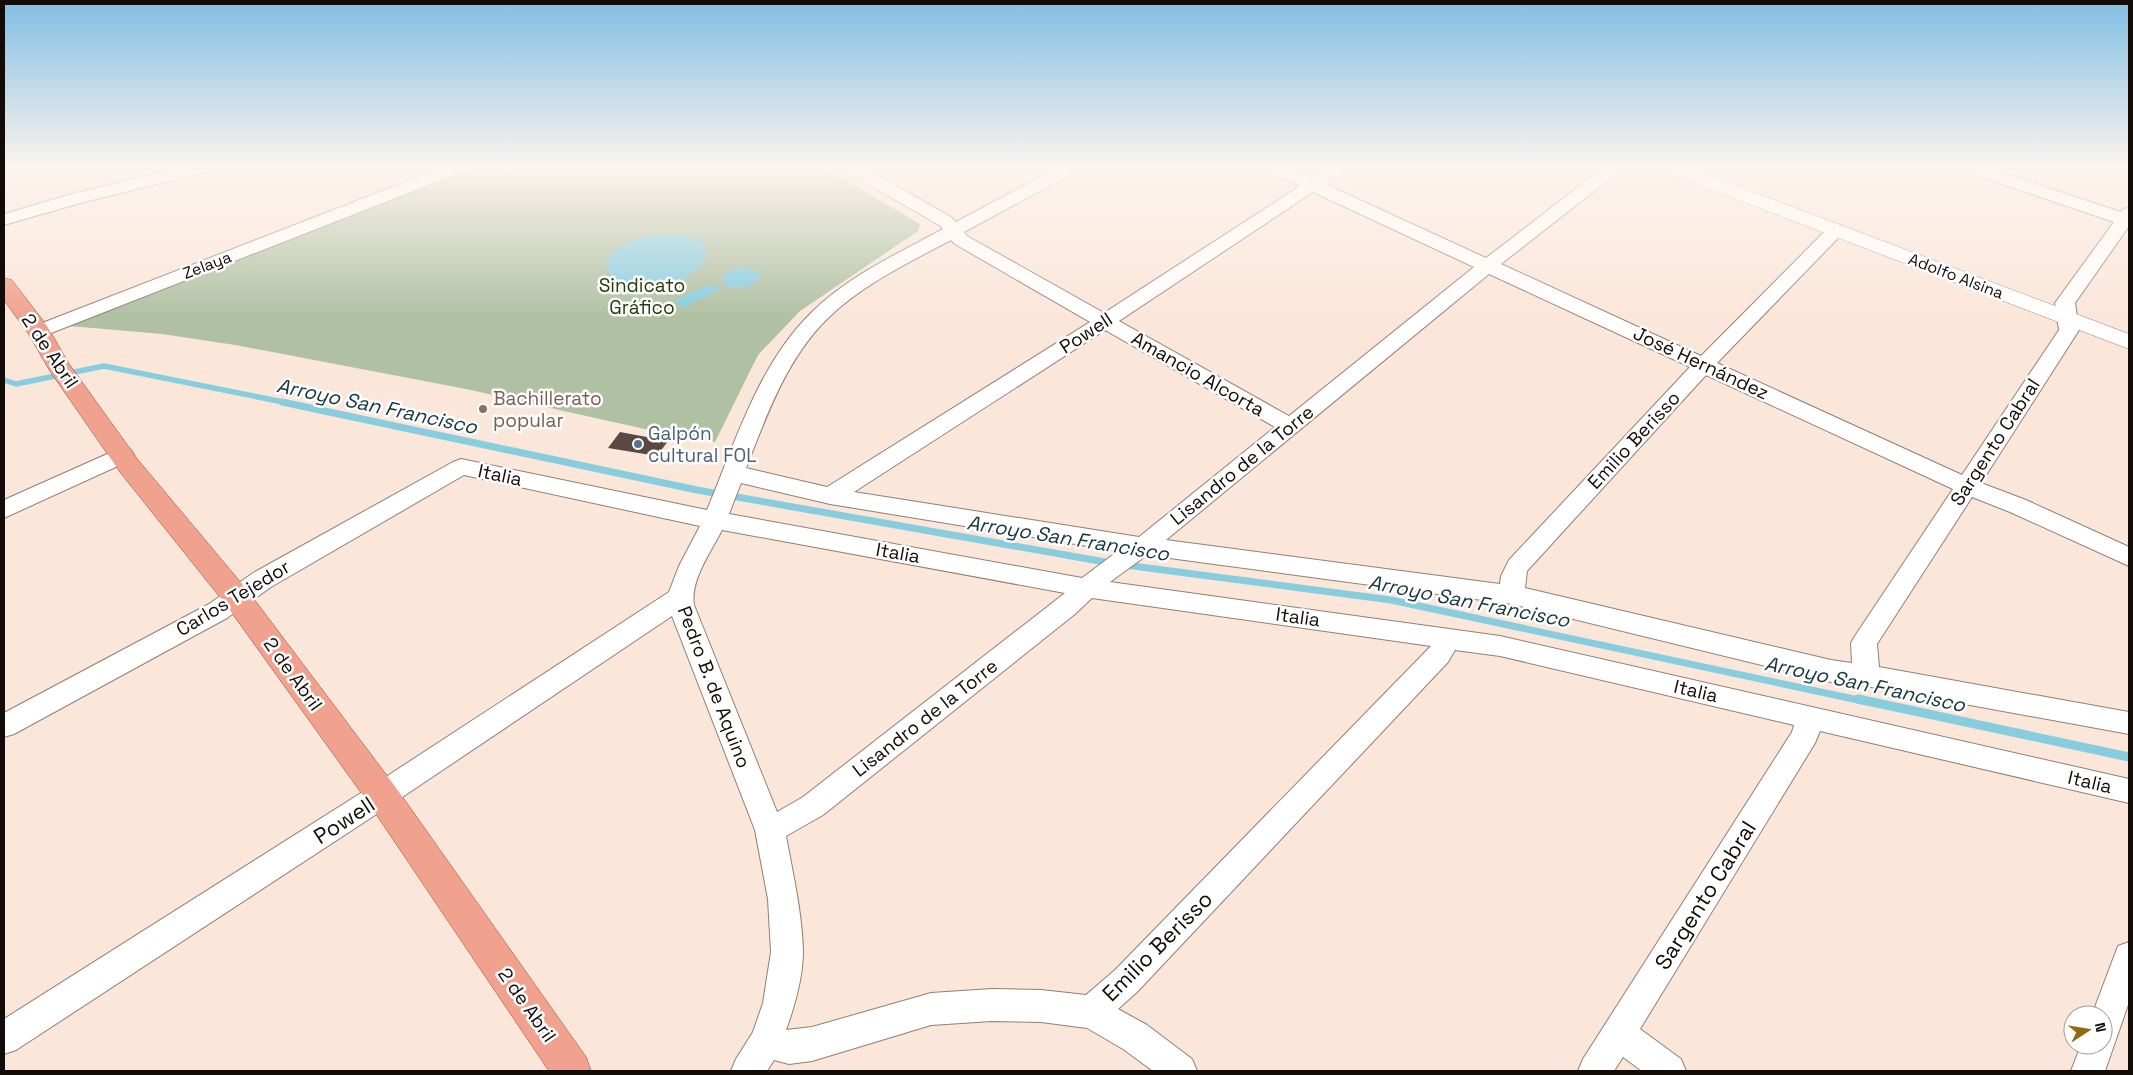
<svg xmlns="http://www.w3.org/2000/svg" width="2133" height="1075" font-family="'Space Grotesk',sans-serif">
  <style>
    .green { fill: #b0c1a3 }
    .water { fill: #88cdde }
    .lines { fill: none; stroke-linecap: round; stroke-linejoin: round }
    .stream-far2 { stroke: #88cdde; stroke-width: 5.5 }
    .stream-far1 { stroke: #88cdde; stroke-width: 7 }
    .stream { stroke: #88cdde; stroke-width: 9 }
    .building { fill: #5c4745 }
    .street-casing { stroke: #927f74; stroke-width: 2 }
    .secondary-casing { stroke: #927f74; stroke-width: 1 }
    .primary-casing { stroke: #9c452e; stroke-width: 1 }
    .street { fill: #fff; fill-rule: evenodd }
    .secondary { fill: #fff; fill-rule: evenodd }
    .primary { fill: #f1a28e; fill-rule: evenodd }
    .education-dot { fill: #8d6e63; stroke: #fff; stroke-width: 2 }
    .service-dot { fill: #5c6f8a; stroke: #fff; stroke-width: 2 }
    .labels { text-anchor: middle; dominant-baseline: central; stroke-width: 5; stroke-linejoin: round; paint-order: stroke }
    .far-street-label { font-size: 16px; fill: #120b08; stroke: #fff }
    .park-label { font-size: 19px; fill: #263f0a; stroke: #fff }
    .street-label { font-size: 19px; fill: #120b08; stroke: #fff }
    .education-label { font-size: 19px; fill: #785e54; stroke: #fff; text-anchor: start }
    .service-label { font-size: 19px; fill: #4e5e75; stroke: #fff; text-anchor: start }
    .water-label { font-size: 20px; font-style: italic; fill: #14363d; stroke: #fff }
    .near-street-label { font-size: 22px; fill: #120b08; stroke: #fff }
  </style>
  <rect width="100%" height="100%" fill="#fbe6da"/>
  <polygon class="green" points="477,167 823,167 920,224 918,231 800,311 758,355 715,442 667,434 466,389 235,345 162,334 69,326"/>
  <g class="water">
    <path d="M680 233 699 239 707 250C706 255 706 260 703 264 690 281 642 294 623 286 614 282 610 275 606 266L611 253 627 243 648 235Z"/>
    <path d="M738 267 750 269 759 273V278C751 288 732 294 722 282L725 273Z"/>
    <polygon points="711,284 719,290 682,308 674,301"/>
  </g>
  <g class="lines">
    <polyline class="stream-far2" points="4,380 16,384 104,366 288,403"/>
    <g class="stream-far1">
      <polyline points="282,402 697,490 1111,563"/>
      <polyline points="1125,565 1391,600 1863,701"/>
    </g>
    <polyline class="stream" points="1858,699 2129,757"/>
  </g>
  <polygon class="building" points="620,432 668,441 657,456 608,448"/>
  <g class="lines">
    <defs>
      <g id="street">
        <polygon points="184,167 211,167 209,171 84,202 4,225 4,214 72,194"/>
        <polygon points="444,167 466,167 464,171 46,335 39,337 32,335 29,331 32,327"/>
        <path d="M843 167H863L951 217 956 222 1059 167H1079L1077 171 964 232 967 236 1104 313 1300 186 1267 171 1265 167H1286L1311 178 1329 167H1348L1346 171 1325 184 1486 258 1604 167H1622L1620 171 1501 264 1701 356 1830 226 1836 225 1842 226 1845 230 1842 234 1717 363 1962 475 2059 330 2055 303 2114 222 1963 171 1961 167H1984L2121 212 2123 209 2129 208V226L2075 303 2079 330 1981 483 2026 500 2129 547V566L2010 512 1972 497 1877 644 1879 667 2129 712V734L1866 686 1831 682 1512 604 1147 555 1110 582 1500 636 2129 779V803L1820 731 1815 743 1640 1029 1681 1059 1686 1071H1642L1623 1057 1614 1071H1578L1583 1059 1792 732 1794 725 1500 656 1455 650 1448 662 1137 992 1118 1009 1147 1025 1192 1059 1197 1071H1153L1123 1049 1087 1028 1041 1022 992 1021 931 1025 812 1061 789 1064 774 1060 767 1071H731L736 1059 753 1032 763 1003 771 952 768 899 755 830 672 616 392 804 16 1050 4 1054V1019L372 786 669 592 679 566 700 526 464 475 271 587 227 618 14 734 4 737V713L209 604 253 573 453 462 461 459 707 510C735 443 758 365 811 313 848 276 897 254 943 229L939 225 845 171ZM1313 192 1474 267 1289 416 1119 321ZM951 240 955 244 1090 322 827 487 746 468C766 417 786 360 826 320 861 285 908 263 951 240ZM1489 274 1690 367 1509 560 1501 576 1500 584 1166 540ZM1105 330 1275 427 1139 537 854 492ZM1706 375 1953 489 1855 636 1851 643 1852 663 1831 660 1525 588 1527 571ZM741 483 830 504 1118 551 1082 578 729 514ZM722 530 1065 593 803 797 777 812 694 605C690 580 711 552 722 530ZM1092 598 1431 646 1115 970 1086 995 1041 990 992 989 931 993 812 1027 786 1030C795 1005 803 977 803 951 802 912 793 874 786 836L823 815 1075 614Z"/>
        <polygon points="123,447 131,450 134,455 131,460 4,518 4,500"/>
        <polygon points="2129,942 2129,1002 2105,1071 2071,1071 2081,1045 2103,1045 2103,1015 2092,1015 2118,946"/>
      </g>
      <polygon id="secondary" points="1660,167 1687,167 2129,334 2129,349 1663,171"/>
      <polygon id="primary" points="4,278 12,280 47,326 69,364 138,460 247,590 394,785 586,1057 591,1071 549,1071 370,805 227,606 120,472 50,371 28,333 4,300"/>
    </defs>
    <use href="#street" class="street-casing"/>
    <use href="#secondary" class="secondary-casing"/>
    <use href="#primary" class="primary-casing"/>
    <use href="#street" class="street"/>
    <use href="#secondary" class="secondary"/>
    <use href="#primary" class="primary"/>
  </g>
  <linearGradient id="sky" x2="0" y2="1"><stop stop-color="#81bee4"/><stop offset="0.53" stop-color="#fdf4ee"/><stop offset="1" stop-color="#fdf4ee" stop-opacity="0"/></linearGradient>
  <rect width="2133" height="317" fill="url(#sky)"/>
  <circle class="education-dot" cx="483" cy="409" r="5"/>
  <circle class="service-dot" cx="638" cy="444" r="5"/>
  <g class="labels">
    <g class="far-street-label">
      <text transform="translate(207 265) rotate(-21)">Zelaya</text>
      <text transform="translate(1956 276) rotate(21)">Adolfo Alsina</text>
    </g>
    <g class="park-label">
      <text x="642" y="285">Sindicato<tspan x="642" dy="22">Gráfico</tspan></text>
    </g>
    <g class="street-label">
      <text transform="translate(1086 333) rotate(-33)">Powell</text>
      <text transform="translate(50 351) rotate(56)">2 de Abril</text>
      <text transform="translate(1701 363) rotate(25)">José Hernández</text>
      <text transform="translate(1198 374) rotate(30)">Amancio Alcorta</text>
      <text transform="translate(1634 440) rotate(-47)">Emilio Berisso</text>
      <text transform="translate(1995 442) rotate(-57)">Sargento Cabral</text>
      <text transform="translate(1242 465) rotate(-39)">Lisandro de la Torre</text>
      <text transform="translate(500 475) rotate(12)">Italia</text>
      <text transform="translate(898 553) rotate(10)">Italia</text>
      <text transform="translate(233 598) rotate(-31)">Carlos Tejedor</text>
      <text transform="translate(1298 617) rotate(8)">Italia</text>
      <text transform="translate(293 674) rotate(54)">2 de Abril</text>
      <text transform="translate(714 687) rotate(69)">Pedro B. de Aquino</text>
      <text transform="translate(1696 691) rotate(13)">Italia</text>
      <text transform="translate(925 718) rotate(-38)">Lisandro de la Torre</text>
      <text transform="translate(2090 782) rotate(13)">Italia</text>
      <text transform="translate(527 1005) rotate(55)">2 de Abril</text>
    </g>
    <g class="education-label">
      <text x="493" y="398">Bachillerato<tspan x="493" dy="22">popular</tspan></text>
    </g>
    <g class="service-label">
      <text x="648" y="433">Galpón<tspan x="648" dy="22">cultural FOL</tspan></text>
    </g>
    <g class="water-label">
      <text transform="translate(377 406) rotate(12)">Arroyo San Francisco</text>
      <text transform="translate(1068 538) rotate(9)">Arroyo San Francisco</text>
      <text transform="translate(1469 601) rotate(11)">Arroyo San Francisco</text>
      <text transform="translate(1865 684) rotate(12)">Arroyo San Francisco</text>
    </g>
    <g class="near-street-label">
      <text transform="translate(344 820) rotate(-33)">Powell</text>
      <text transform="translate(1705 895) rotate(-58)">Sargento Cabral</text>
      <text transform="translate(1157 946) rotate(-45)">Emilio Berisso</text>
    </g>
  </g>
  <rect width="2133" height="1075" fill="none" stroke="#120b08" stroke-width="10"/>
  <g transform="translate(2088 1030) rotate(78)"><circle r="24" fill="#ffffff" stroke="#a09d9c"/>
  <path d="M0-4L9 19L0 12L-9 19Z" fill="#8f6c11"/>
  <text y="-8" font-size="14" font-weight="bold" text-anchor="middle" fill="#120b08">N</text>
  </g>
</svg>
